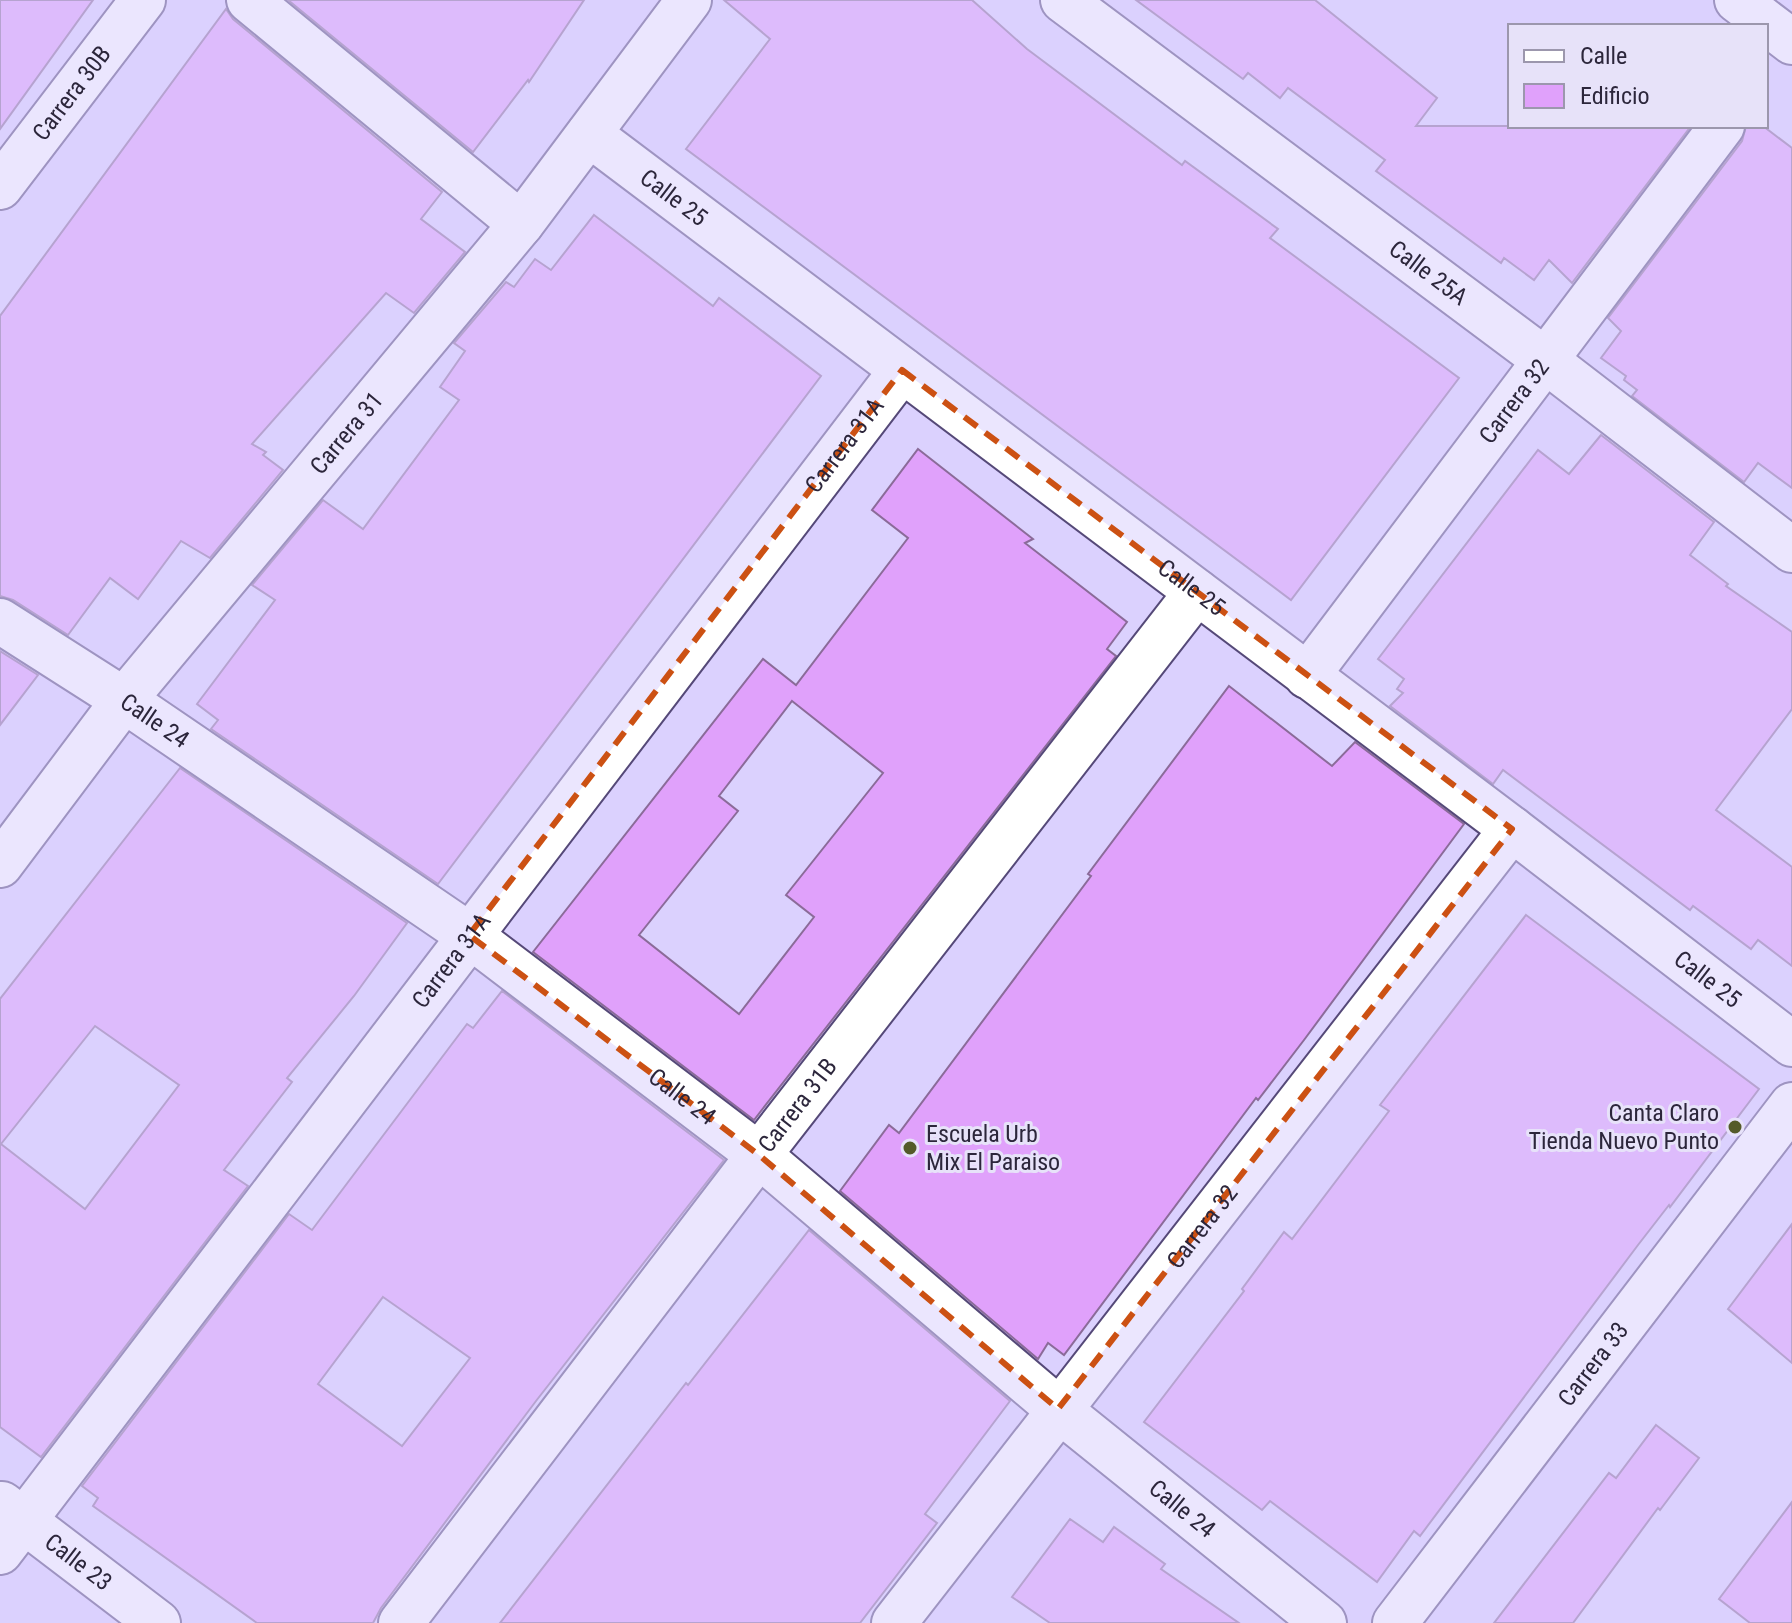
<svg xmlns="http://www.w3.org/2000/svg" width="1792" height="1623" font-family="'Roboto Condensed',sans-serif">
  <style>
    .building { fill: #e0a1fb; stroke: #8b6b99; stroke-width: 2; fill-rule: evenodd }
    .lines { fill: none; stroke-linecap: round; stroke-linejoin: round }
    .street-casing { stroke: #554978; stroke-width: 48 }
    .secondary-casing { stroke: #554978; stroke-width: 48 }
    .street { stroke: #fff; stroke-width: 44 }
    .secondary { stroke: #fff; stroke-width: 44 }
    .marked { fill: none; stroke: #cc5113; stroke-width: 6; stroke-dasharray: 16 10; stroke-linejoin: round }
    .poi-dot { fill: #545a29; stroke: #e7e2f9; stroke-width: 3 }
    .labels { text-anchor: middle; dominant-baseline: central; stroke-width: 6; stroke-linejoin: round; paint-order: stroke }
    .street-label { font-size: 24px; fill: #2c263b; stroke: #e7e2f9 }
    .poi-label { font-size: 24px; fill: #2c263b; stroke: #e7e2f9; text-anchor: end }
  </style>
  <rect width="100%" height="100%" fill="#dbd1fe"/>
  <g class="building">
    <polygon points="0,0 93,0 0,129"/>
    <polygon points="288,0 584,0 529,82 528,80 473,152"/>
    <polygon points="724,0 972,0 1027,49 1182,165 1185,161 1278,229 1270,238 1459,378 1291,600 686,149 770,39"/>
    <polygon points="1136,0 1315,0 1437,98 1416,126 1691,126 1572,283 1549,260 1534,280 1504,258 1501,263 1376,171 1385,160 1288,88 1280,98 1248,73 1243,79"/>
    <polygon points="226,9 233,19 442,192 421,219 465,252 414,313 386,293 252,444 266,452 263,455 283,470 210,558 181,541 138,599 110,578 68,635 13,600 0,596 0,316"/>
    <polygon points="1746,126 1763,126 1792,148 1792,488 1758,463 1744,482 1632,396 1637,390 1624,380 1626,376 1601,358 1621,331 1608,318 1742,141"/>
    <polygon points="594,215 713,306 719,298 821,376 438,884 211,729 218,720 197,704 275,600 252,585 323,500 363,529 459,400 440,387 465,351 454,343 506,282 514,287 535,259 551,270"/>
    <polygon points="1601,435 1714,522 1690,555 1728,584 1726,586 1792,632 1792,709 1716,810 1792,867 1792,966 1758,940 1751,949 1693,906 1690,910 1503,770 1493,784 1390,706 1403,693 1397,689 1404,679 1378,659 1538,450 1569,474"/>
    <path d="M918 449 1033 539 1025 543 1127 622 1107 649 1116 656 754 1120 533 952 763 659 796 685 908 538 872 510ZM792 701 883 773 786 895 814 917 739 1014 639 935 738 811 719 796Z"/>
    <polygon points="0,651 38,675 0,725"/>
    <polygon points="1229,686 1332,766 1355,742 1464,824 1304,1040 1258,1100 1256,1098 1064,1355 1048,1343 1038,1359 840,1191 889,1125 899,1133 1091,876 1088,874"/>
    <path d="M180 768 407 923 354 996 287 1078 292 1082 224 1170 248 1186 41 1457 0 1427V999ZM95 1026 179 1085 85 1209 1 1144Z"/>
    <polygon points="1526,915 1759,1089 1670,1207 1669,1205 1638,1245 1420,1536 1414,1531 1377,1582 1270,1501 1262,1510 1144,1422 1244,1291 1242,1289 1284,1232 1292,1239 1389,1111 1380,1105"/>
    <path d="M502 991 724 1160 536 1401 381 1608 373 1623H257L93 1506 98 1498 82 1486 289 1214 312 1230 467 1024 473 1028ZM383 1297 470 1358 402 1446 318 1384Z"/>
    <polygon points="1792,1224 1792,1363 1728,1309"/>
    <polygon points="809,1230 1010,1401 925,1514 937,1523 860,1623 500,1623 686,1383 688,1385"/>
    <polygon points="1656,1425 1699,1458 1660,1510 1658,1508 1573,1623 1494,1623 1609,1473 1616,1478"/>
    <polygon points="1792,1502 1792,1623 1750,1623 1719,1599"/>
    <polygon points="1070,1519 1103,1542 1114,1527 1165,1564 1161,1569 1239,1623 1050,1623 1012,1597"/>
  </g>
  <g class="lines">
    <defs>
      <g id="street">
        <polyline points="249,0 521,224"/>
        <path id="s1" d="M1063 0 1545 360 1792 550"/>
        <polyline points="1737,0 1792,42"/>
        <path id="s2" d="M589 134 1512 829 1792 1044"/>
        <path id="s3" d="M0 187 143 0"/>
        <path id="s4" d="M0 621 124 700 469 935 759 1155 1058 1409 1324 1623"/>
        <path id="s5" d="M1307 676 1722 126"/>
        <path id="s6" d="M2 1504 158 1623"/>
        <path id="s7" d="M0 1552 902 370"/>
        <path id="s8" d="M401 1623 759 1155 1197 592"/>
        <path id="s9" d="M894 1623 1512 829"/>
        <path id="s10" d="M1395 1623 1792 1105"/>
      </g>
      <g id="secondary">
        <path id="s11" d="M0 865 124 700 521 224 689 0"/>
      </g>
    </defs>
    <use href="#street" class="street-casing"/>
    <use href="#secondary" class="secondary-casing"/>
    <use href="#street" class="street"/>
    <use href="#secondary" class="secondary"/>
  </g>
  <path d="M0 0H1792V1623H0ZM902 370 1512 829 1058 1409 759 1155 469 935Z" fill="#dbd1fe" fill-opacity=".55" fill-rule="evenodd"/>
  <path class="marked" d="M902 370 1512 829 1058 1409 759 1155 469 935Z"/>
  <g class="poi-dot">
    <circle cx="1735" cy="1127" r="8"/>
    <circle cx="910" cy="1148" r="8"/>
  </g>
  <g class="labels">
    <g class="street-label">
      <text stroke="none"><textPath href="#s3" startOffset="118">Carrera 30B</textPath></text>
      <text stroke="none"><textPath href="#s2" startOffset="106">Calle 25</textPath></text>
      <text stroke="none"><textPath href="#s1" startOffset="456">Calle 25A</textPath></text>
      <text stroke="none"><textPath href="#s5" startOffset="344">Carrera 32</textPath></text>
      <text stroke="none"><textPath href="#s11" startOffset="554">Carrera 31</textPath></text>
      <text stroke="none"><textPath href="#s7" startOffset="1392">Carrera 31A</textPath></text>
      <text stroke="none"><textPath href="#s2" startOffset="754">Calle 25</textPath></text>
      <text stroke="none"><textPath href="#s4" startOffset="184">Calle 24</textPath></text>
      <text stroke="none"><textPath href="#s7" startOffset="744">Carrera 31A</textPath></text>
      <text stroke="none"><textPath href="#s2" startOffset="1402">Calle 25</textPath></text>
      <text stroke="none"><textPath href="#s4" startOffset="832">Calle 24</textPath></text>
      <text stroke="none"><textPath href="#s8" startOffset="652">Carrera 31B</textPath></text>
      <text stroke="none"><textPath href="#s9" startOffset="502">Carrera 32</textPath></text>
      <text stroke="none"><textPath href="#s10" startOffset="326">Carrera 33</textPath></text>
      <text stroke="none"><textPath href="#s4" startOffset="1480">Calle 24</textPath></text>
      <text stroke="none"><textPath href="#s6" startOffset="96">Calle 23</textPath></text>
    </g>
    <g class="poi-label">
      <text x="1719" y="1113">Canta Claro<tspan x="1719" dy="28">Tienda Nuevo Punto</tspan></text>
      <text x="926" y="1134" text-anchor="start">Escuela Urb<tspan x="926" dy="28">Mix El Paraiso</tspan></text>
    </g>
  </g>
  <rect x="1508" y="24" width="260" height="104" fill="#e7e2f9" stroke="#9c97ad" stroke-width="2"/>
  <rect x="1524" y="50" width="40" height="12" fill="#ffffff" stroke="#9c97ad" stroke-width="2"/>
  <text x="1580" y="64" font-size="24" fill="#2c263b">Calle</text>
  <rect x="1524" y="84" width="40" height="24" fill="#e0a1fb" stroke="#9c97ad" stroke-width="2"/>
  <text x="1580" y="104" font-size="24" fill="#2c263b">Edificio</text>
</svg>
